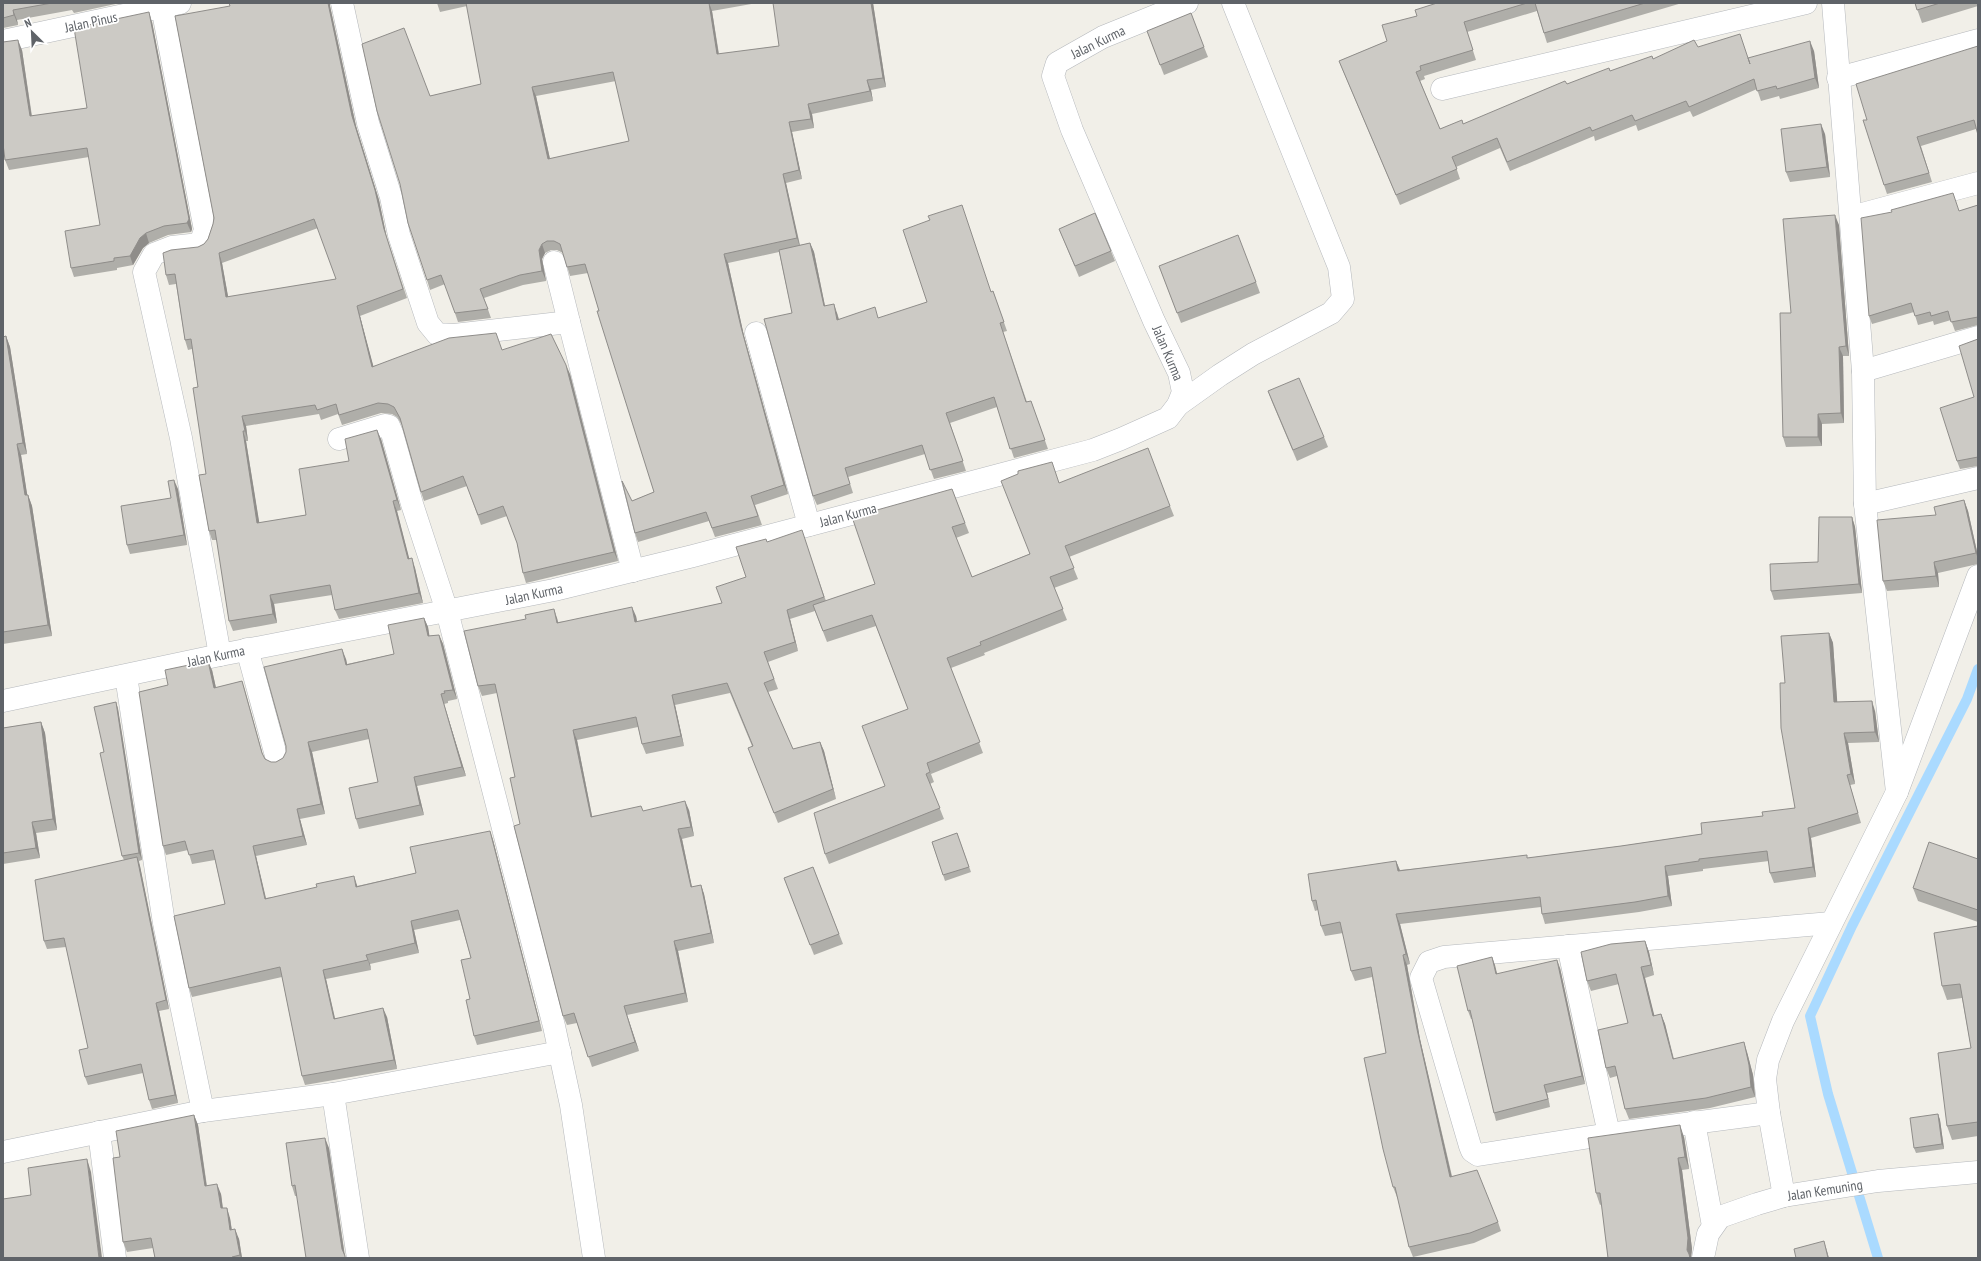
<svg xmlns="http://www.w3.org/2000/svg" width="1981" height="1261" font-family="'PT Sans Narrow',sans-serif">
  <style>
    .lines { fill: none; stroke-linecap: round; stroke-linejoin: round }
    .stream { stroke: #aadaff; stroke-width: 10 }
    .minor-casing { stroke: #b5b8bc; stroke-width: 23 }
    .minor { stroke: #fff; stroke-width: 22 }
    .wall { fill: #afaea9; fill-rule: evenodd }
    .shaded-wall { fill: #8f8d8a }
    .building { fill: #cccac5; stroke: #8f8d8a; fill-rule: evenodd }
    .labels { text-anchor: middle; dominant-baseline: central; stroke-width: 3.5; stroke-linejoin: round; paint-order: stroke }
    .street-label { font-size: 14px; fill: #5f6368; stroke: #fff }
  </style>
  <rect width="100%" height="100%" fill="#f1efe8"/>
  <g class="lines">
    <polyline class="stream" points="1878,1258 1828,1094 1810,1016 1852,926 1967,699 1978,669"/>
    <defs>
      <g id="minor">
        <polyline points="342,3 368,123 391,197 399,235 428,323 437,334 454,335 569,322 633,571"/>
        <polyline points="1833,3 1863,371 1865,504 1897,792"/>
        <polyline points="162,7 205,230 200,244 172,247 154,254 144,272 181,438 220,655"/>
        <polyline points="3,41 180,3"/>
        <polyline points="1838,78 1978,40"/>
        <polyline points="1442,89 1806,3"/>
        <polyline points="1851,217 1978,183"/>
        <polyline points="554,262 569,322"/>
        <polyline points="756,333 809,525"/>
        <polyline points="1863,371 1978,337"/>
        <polyline points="1178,405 1220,375 1253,354 1331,313 1343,299 1339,267 1233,3"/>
        <polyline points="339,439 385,425 389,426 392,433 412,504 447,611 554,1026 571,1105 594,1258"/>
        <polyline points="1865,504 1978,478"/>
        <polyline points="247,649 277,759"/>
        <polyline points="126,676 164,923 203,1111"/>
        <polyline points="3,701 220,655 554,590 693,556 1093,450 1121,439 1168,418 1178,405 1183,392 1179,373 1154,321 1072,130 1053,76 1057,63 1103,37 1187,3"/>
        <polyline points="1568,946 1609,1134"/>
        <polyline points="333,1094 358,1258"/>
        <polyline points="1769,1113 1609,1134 1478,1155 1472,1151 1470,1146 1421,978 1429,962 1444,957 1831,923"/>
        <polyline points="1694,1122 1713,1226"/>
        <polyline points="99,1132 115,1258"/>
        <polyline points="3,1152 203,1111 333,1094 560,1052"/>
        <polyline points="1784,1196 1769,1113 1765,1079 1768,1060 1783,1021 1897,792 1978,576"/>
        <polyline points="1703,1258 1708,1234 1720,1217 1757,1204 1784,1196 1878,1181 1978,1172"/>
      </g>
    </defs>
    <use href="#minor" class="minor-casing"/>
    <use href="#minor" class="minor"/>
  </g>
  <g class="wall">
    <polygon points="3,3 120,3 74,13 72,10 17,20 18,25 3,28"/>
    <path d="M229 3H330V6L356 126 379 200 387 239 407 298 360 316 373 366 502 350 570 374 618 561 526 583 523 573 517 543 507 516 481 525 467 486 424 501 421 492 402 425 397 417 392 414 381 413 342 425 338 414 321 420 319 414 246 426 248 441H246L259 523 306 515 349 461 381 439 401 510 397 511 409 559 415 568 423 603 339 619 335 610 332 595 274 604 277 623 233 631 229 621 217 540H212L209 531 206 474 198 387 192 349 188 350 185 340 176 284 169 285 166 275 198 247 204 244 208 239 213 224 230 6ZM318 228 336 279 228 297 222 263Z"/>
    <path d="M437 3H757L712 11 719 54 779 46 873 3 886 87 871 90 873 101 812 114 814 128 792 132 802 179 786 183 800 245 810 243 814 252 825 306 837 313 839 319 878 318 993 291 1007 331 1003 332 1027 402 1031 401 1048 449 1014 458 997 407 950 423 966 471 934 479 925 454 848 477 853 493 817 505 813 496 792 313 779 252 728 263 744 336 788 494 755 505 762 525 715 537 709 521 638 542 635 533 632 501 654 492 599 311 588 273 570 276 563 253 557 250H551L545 253 542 259 546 281 523 285 484 298 491 318 458 322 445 284 430 290 427 280 430 96 481 84 467 6 440 12ZM616 81 629 141 550 159 536 96Z"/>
    <polygon points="1437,3 1682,3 1547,43 1537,11 1467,32 1476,60 1424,76 1425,79 1420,81 1440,129 1463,124 1567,84 1653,59 1698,47 1748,58 1814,51 1819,88 1780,99 1779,96 1761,101 1757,89 1693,117 1690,111 1638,131 1636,125 1595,141 1594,136 1510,171 1500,148 1456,167 1460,179 1400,205 1343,71 1339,61 1387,41 1417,16"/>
    <polygon points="1915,3 1978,3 1978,6 1922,23"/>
    <polygon points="152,22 192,229 191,232 168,235 149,243 143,248 133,265 117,268 117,270 74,277 71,268 100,225 89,157 9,170 5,160 22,50 32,116 87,108"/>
    <polygon points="1147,31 1204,47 1208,57 1164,75"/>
    <polygon points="1978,46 1976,129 1921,146 1932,182 1887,194 1884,185 1867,120"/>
    <polygon points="1825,134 1830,177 1790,182 1786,172"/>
    <polygon points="1978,205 1978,325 1955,331 1951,320 1934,325 1933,321 1918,325 1914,312 1872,324 1869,316 1959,211"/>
    <polygon points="1839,225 1849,356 1843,356 1844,423 1822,424 1822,446 1786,447 1783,437 1791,313"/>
    <polygon points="1059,229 1111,251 1115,261 1079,277"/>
    <polygon points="1159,266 1256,282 1260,293 1181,323"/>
    <polygon points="6,336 10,347 27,454 21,455 27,495 28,495 32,506 52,636 3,644 3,337"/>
    <polygon points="1978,339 1978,466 1960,469 1957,461 1974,397"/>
    <polygon points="1268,391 1324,437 1328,447 1297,461 1272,402"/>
    <polygon points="1059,483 1170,506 1174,516 1069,557 1078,579 1054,588 1067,620 984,653 985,655 951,668 983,753 931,774 934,782 930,784 944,819 829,864 825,854 885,786 908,709 876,626 827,642 815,611 790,619 798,651 768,662 778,689 768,692 793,749 820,742 824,751 836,799 778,823 752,758 752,746 730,693 675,705 684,746 646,754 642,744 638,727 577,740 592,816 643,811 689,810 694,836 682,839 692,887 701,885 704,894 714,943 678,951 688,1002 627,1015 639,1051 592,1067 577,1023 567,1025 563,1016 520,824 515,777 497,693 482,696 478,686 557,618 558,622 636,616 637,622 722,603 746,577 767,542 805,540 826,601 875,584 952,489 969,533 956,538 972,577 1029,554"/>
    <polygon points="178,489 187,545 130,554 127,545 171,498"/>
    <polygon points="1964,500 1968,511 1978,556 1978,564 1938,573 1939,587 1887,591 1883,581 1936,515"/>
    <polygon points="1852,517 1855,527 1862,593 1774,600 1771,591 1818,562"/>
    <polygon points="424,618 428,627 429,636 439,635 443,644 457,699 448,701 448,703 444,704 466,776 417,786 424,815 359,829 356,819 378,782 369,739 312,752 325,814 300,819 307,845 256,856 266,898 357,886 416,873 490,831 493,840 542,1031 477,1045 474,1036 470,999 471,958 460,920 414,930 419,953 370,964 371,970 326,979 335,1018 387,1017 397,1069 305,1085 302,1076 282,977 192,997 189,988 225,904 215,860 192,864 188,850 166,855 163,846 168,685 212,670 216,688 242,681 245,691 263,756 265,759 271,762 276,762 283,758 346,659 347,664 394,654"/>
    <polygon points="1829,633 1833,643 1837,702 1875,711 1879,742 1848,743 1855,784 1850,785 1861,823 1811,838 1816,877 1774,883 1770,873 1769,861 1703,869 1703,871 1668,876 1672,906 1639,912 1545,924 1542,914 1541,907 1400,924 1410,964 1407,965 1420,1039 1452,1176 1498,1222 1501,1231 1474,1243 1413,1257 1409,1247 1398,1197 1397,1197 1393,1187 1386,1053 1372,977 1355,981 1351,971 1343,933 1325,936 1321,926 1318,910 1315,911 1312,901 1396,861 1400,870 1528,858 1621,846 1702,834 1763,816 1795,808 1785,683"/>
    <polygon points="116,702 118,709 142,860 139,861 140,866 169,1009 159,1011 178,1103 152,1109 149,1100 143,1073 88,1085 85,1077 88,1048 66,947 47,949 44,941 124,860 122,856 104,752"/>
    <polygon points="41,722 45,733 57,830 36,833 40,858 3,864 3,728"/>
    <polygon points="957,833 971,872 945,881 932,842"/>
    <polygon points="1978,859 1978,922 1918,901 1913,888"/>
    <polygon points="813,867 843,944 814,955 784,878"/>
    <polygon points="1978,926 1978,1136 1952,1140 1947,1126 1971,1048 1962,998 1947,1000 1942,986"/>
    <polygon points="1645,941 1649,952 1654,975 1645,978 1654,1016 1661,1014 1665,1024 1674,1059 1747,1052 1753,1075 1755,1097 1710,1108 1629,1119 1625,1109 1617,1076 1610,1078 1606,1068 1628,1023 1619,984 1591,991 1587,981"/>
    <polygon points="1492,957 1497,974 1560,968 1585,1084 1547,1093 1550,1107 1496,1121 1494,1113 1472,1019 1471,1019 1468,1011"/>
    <polygon points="1938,1114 1940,1120 1944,1149 1916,1153 1914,1148"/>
    <polygon points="194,1115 198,1125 207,1186 221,1194 223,1208 230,1218 232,1230 239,1239 242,1258 155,1258 153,1248 127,1252 123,1242 120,1157"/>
    <polygon points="1684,1137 1689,1169 1682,1170 1692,1249 1691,1258 1608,1258 1602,1204 1600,1205 1596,1193"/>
    <polygon points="329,1148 345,1256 297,1196 295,1196 292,1186"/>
  </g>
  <g class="shaded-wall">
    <polygon points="328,3 330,3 330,6 356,126 379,200 387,239 407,298 384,229 352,116"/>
    <polygon points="709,3 712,11 720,63 717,54"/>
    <polygon points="871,3 873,3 886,87 883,78"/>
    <polygon points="13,10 17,20 18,25 14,15"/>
    <polygon points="149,12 152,22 192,229 191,232 187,223"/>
    <polygon points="18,40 22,50 33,126 30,116"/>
    <polygon points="1810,41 1814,51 1819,88 1815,78"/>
    <polygon points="867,80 871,90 873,101 870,91"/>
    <polygon points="532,87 536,96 552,168 548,159"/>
    <polygon points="808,104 812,114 814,128 811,119"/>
    <polygon points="789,122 792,132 802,179 799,170"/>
    <polygon points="1821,124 1825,134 1830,177 1827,167"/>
    <polygon points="783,174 786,183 800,247 797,238"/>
    <polygon points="1835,215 1839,225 1849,356 1846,346"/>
    <polygon points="146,233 149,243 143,248 133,265 130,256 140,238"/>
    <polygon points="810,243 814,252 827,316 824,306"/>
    <polygon points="542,244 545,253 542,259 546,281 542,271 539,250"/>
    <polygon points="219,253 222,263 230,307 226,297"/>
    <polygon points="724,254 728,263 744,336 788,494 784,485 741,327"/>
    <polygon points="834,304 837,313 841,329 837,320"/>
    <polygon points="357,306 360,316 376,376 372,367"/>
    <polygon points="6,336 10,347 27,454 23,443"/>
    <polygon points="1839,347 1843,356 1844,423 1841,413"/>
    <polygon points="566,365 570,374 618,561 614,552"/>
    <polygon points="1818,414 1822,424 1822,446 1818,437"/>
    <polygon points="242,416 246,426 248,441 245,431"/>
    <polygon points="377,430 381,439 401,510 397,500"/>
    <polygon points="243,431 246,441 261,533 257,523"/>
    <polygon points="17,444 21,455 29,506 25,495"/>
    <polygon points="174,480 178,489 187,545 184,535"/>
    <polygon points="28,495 32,506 52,636 48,625"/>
    <polygon points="1964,500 1968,511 1978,556 1978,559 1976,553"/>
    <polygon points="393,501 397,511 412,569 408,559"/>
    <polygon points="1852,517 1855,527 1862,593 1859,584"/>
    <polygon points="412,558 415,568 423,603 419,593"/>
    <polygon points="1934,562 1938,573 1939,587 1936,576"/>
    <polygon points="270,595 274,604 277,623 273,614"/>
    <polygon points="632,607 636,616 639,632 635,622"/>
    <polygon points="554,609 557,618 560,632 557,623"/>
    <polygon points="787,610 790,619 798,651 795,642"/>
    <polygon points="424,618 428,627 431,645 428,636"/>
    <polygon points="1829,633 1833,643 1838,712 1834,702"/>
    <polygon points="439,635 443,644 457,699 453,690"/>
    <polygon points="342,649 346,659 349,674 346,665"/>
    <polygon points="208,661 212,670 218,697 214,688"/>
    <polygon points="242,681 245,691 265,763 262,753"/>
    <polygon points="441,694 444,704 466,776 462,767"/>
    <polygon points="672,695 675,705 684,746 681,736"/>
    <polygon points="1872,701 1875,711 1879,742 1875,732"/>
    <polygon points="116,702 118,709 142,860 139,853"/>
    <polygon points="41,722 45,733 57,830 53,819"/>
    <polygon points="573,730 577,740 594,826 591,817"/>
    <polygon points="1844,733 1848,743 1855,784 1851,774"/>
    <polygon points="308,742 312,752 325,814 321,804"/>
    <polygon points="820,742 824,751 836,799 833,789"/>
    <polygon points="414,777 417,786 424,815 420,805"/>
    <polygon points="685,801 689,810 694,836 691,827"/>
    <polygon points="297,809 300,819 307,845 303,836"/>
    <polygon points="32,822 36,833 40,858 36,848"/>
    <polygon points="1808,828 1811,838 1816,877 1813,867"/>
    <polygon points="678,829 682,839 694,897 691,887"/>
    <polygon points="490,831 493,840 542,1031 539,1021"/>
    <polygon points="253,846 256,856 268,908 265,899"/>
    <polygon points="137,857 140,866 169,1009 166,1000"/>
    <polygon points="1396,861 1400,871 1398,871"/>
    <polygon points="1665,866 1668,876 1672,906 1668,896"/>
    <polygon points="354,876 357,885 359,896 356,887"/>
    <polygon points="701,885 704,894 714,943 711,933"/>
    <polygon points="1396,914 1400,924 1410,964 1406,954"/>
    <polygon points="411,921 414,930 419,953 415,943"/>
    <polygon points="674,941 678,951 688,1002 685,993"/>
    <polygon points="1645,941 1649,952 1654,975 1651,965"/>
    <polygon points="366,955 370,964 371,970 368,960"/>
    <polygon points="1403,955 1407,965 1420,1039 1454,1187 1450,1177 1417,1029"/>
    <polygon points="1492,957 1495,965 1499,982 1496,974"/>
    <polygon points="1557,960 1560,968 1585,1084 1582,1076"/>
    <polygon points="1641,967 1645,978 1657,1026 1653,1016"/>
    <polygon points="323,970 326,979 337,1028 334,1019"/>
    <polygon points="156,1003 159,1011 178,1103 175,1095"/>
    <polygon points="624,1006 639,1051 635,1042"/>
    <polygon points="383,1008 387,1017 397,1069 394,1060"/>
    <polygon points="1661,1014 1665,1024 1676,1069 1673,1059"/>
    <polygon points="1744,1042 1747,1052 1753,1075 1755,1097 1751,1087"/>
    <polygon points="1544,1085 1547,1093 1550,1107 1548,1099"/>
    <polygon points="1938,1114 1940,1120 1944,1149 1942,1144"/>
    <polygon points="194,1115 198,1125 208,1196 205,1186"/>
    <polygon points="1680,1125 1684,1137 1689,1169 1685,1157"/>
    <polygon points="325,1138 329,1148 345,1258 342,1249"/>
    <polygon points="1678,1158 1682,1170 1692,1249 1691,1258 1690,1258 1687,1250"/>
    <polygon points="87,1159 91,1172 102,1258 99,1258"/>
    <polygon points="217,1184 221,1194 224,1219 221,1208"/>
    <polygon points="227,1208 230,1218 233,1240 230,1230"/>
    <polygon points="235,1229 239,1239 242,1258 241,1258 240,1255"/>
    <polygon points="1824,1241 1827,1251 1829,1258 1828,1258"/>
  </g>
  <g class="building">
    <polygon points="3,3 52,3 13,10 14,15 3,18"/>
    <path d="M229 3H328L352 116 375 190 384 229 403 289 357 306 372 367 449 338 496 333 502 350 551 334 566 365 614 552 523 573 517 543 503 506 478 515 463 476 421 492 400 418 394 407 388 404 378 403 339 415 336 404 317 410 315 405 242 416 245 431H243L257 523 306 515 299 469 349 461 345 439 377 430 397 500 393 501 408 559 412 558 419 593 335 610 330 585 270 595 273 614 229 621 215 530 209 531 199 475 206 474 193 388 198 387 191 339 185 340 175 274 166 275 163 253 171 250 198 247 204 244 208 239 213 224 214 218 175 16 230 6ZM314 219 336 279 226 297 219 253Z"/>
    <path d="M466 3H709L717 54 779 46 773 3H871L883 78 867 80 870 91 808 104 811 119 789 122 799 170 783 174 797 238 724 254 741 327 784 485 751 496 758 516 712 528 706 512 635 533 622 481 632 501 654 492 597 311H599L585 264 567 267 560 244 554 241H547L542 244 539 250 542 271 520 275 480 289 488 309 455 313 441 275 427 280 408 223 400 184 377 111 362 44 404 28 430 96 481 84ZM613 72 629 141 548 159 532 87Z"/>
    <polygon points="1437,3 1527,3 1464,22 1473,50 1420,66 1421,70 1416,72 1440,129 1462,120 1463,124 1565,81 1567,84 1609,68 1610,71 1652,56 1653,59 1694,40 1698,47 1740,34 1750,64 1748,58 1810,41 1815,78 1777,89 1776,86 1757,91 1754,79 1689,107 1686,101 1635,121 1632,115 1592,131 1590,127 1507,162 1497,138 1452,157 1457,169 1396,195 1339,61 1387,41 1382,25 1417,16 1415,10"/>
    <polygon points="1535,3 1645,3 1544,33"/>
    <polygon points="1915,3 1940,3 1917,10"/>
    <polygon points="149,12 189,219 187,223 164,226 146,233 140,238 130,256 114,258 114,261 71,268 65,231 100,225 87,148 5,160 3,144 3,42 18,40 30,116 87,108 74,28"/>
    <polygon points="1191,13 1204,47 1160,65 1147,31"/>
    <polygon points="1978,46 1978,135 1974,120 1917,137 1929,173 1884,185 1863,120 1867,120 1856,84"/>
    <polygon points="1821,124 1827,167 1786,172 1781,129"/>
    <polygon points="1953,193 1959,211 1978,205 1978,317 1951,322 1948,311 1931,316 1930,312 1915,316 1911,303 1869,316 1861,218 1892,212 1891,210"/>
    <polygon points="962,205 991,292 993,291 1004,322 1000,323 1026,402 1031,401 1045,440 1010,449 994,397 946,413 963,461 930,470 922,445 845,468 850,484 813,496 764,319 792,313 779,250 810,243 824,306 834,304 837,320 875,307 878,318 927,302 903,230 930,220 928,216"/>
    <polygon points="1095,213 1111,251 1075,266 1059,229"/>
    <polygon points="1835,215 1846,346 1839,347 1841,413 1818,414 1818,437 1783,437 1780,313 1791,313 1783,219"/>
    <polygon points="1238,235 1256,282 1177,313 1159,266"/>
    <polygon points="6,336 23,443 17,444 25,495 28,495 48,625 3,632 3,337"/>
    <polygon points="1978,339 1978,457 1957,461 1940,408 1974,397 1959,346"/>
    <polygon points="1299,378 1324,437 1293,450 1268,391"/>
    <polygon points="1148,448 1170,506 1065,546 1074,568 1050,577 1063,609 980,642 981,645 947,658 980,742 927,763 930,772 926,774 940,808 825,854 814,813 885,786 862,726 908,709 872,615 823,631 813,605 875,584 852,517 952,489 965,523 952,527 972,577 1030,554 1001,481 1018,474 1018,471 1052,462 1059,483"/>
    <polygon points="174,480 184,535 127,545 121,506 171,498 168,481"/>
    <polygon points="1964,500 1976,553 1934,562 1936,576 1883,581 1877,520 1936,515 1934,507"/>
    <polygon points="1819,517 1852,517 1859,584 1771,591 1770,564 1818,562"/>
    <polygon points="802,530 824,597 787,610 795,642 764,652 774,679 764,683 793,749 820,742 833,789 774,813 748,748 753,746 727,683 672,695 681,736 642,744 636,717 573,730 591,817 641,806 643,811 685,801 691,827 678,829 691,887 701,885 711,933 674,941 685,993 624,1006 635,1042 588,1057 574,1013 563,1016 514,826 520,824 510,778 515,777 495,684 478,686 464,631 526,619 525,615 554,609 557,623 632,607 635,622 722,603 716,587 746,577 736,547 766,539 767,542"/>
    <polygon points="424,618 428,636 439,635 453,690 444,691 445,693 441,694 462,767 414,777 420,805 356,819 349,788 378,782 367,729 308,742 321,804 297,809 303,836 253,846 265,899 317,887 316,884 354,876 356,887 416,873 410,847 490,831 539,1021 474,1036 466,1000 470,999 461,960 471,958 458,910 411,921 415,943 366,955 368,960 323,970 334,1019 383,1008 394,1060 302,1076 280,967 189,988 174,916 225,904 213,850 189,855 185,841 163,846 139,692 168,685 165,670 208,661 214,688 242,681 262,753 265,759 271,762 276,762 283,758 286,752 286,746 264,667 342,649 346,665 394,654 388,625"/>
    <polygon points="1829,633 1834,702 1872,701 1875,732 1844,733 1851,774 1847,775 1858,813 1808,828 1813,867 1770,873 1767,851 1699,859 1699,861 1665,866 1668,896 1635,902 1542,914 1540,897 1396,914 1406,954 1403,955 1417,1029 1450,1177 1477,1170 1498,1222 1470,1233 1409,1247 1395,1187 1393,1187 1383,1149 1364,1058 1386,1053 1371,967 1351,971 1340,922 1321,926 1316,900 1312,901 1308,874 1396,861 1398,871 1527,855 1527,858 1621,846 1702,834 1701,823 1763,816 1762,812 1795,808 1781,728 1780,683 1785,683 1781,636"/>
    <polygon points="116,702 139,853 122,856 100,753 104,752 94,707"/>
    <polygon points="41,722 53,819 32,822 36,848 3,853 3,728"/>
    <polygon points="957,833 969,867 943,875 932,842"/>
    <polygon points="1929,842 1978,859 1978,910 1913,888"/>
    <polygon points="137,857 166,1000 156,1003 175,1095 149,1100 141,1064 85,1077 79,1050 88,1048 64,938 44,941 35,880"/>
    <polygon points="813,867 839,934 810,945 784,878"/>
    <polygon points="1978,926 1978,1122 1947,1126 1938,1053 1971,1048 1960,984 1942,986 1934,933"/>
    <polygon points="1645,941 1651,965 1641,967 1653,1016 1661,1014 1673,1059 1744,1042 1749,1065 1751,1087 1706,1098 1625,1109 1615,1066 1606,1068 1598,1030 1628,1023 1616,974 1587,981 1581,952 1611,944"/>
    <polygon points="1492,957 1496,974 1557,960 1582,1076 1544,1085 1548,1099 1494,1113 1470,1010 1468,1011 1457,966"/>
    <polygon points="1938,1114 1942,1144 1914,1148 1910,1118"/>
    <polygon points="194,1115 205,1186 217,1184 221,1208 227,1208 230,1230 235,1229 240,1255 232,1257 232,1258 155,1258 151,1238 123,1242 113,1158 120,1157 116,1131"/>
    <polygon points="1680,1125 1685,1157 1678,1158 1688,1238 1687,1250 1689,1254 1690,1258 1608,1258 1600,1193 1596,1193 1588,1138"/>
    <polygon points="325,1138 342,1249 345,1256 345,1258 306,1258 295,1185 292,1186 286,1143"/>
    <polygon points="87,1159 99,1258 3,1258 3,1199 31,1195 28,1168"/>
    <polygon points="1824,1241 1828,1258 1796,1258 1794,1249"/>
  </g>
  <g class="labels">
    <g class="street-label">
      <text transform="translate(91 22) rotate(-12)">Jalan Pinus</text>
      <text transform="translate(1098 42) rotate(-26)">Jalan Kurma</text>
      <text transform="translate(1168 353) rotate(67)">Jalan Kurma</text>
      <text transform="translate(848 515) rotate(-15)">Jalan Kurma</text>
      <text transform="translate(534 594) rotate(-12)">Jalan Kurma</text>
      <text transform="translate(216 656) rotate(-12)">Jalan Kurma</text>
      <text transform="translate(1825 1190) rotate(-9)">Jalan Kemuning</text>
    </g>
  </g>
  <rect width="1981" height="1261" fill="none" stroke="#5f6368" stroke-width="8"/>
  <g transform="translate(32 32) rotate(336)" stroke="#ffffff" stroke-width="3" paint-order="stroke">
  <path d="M0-3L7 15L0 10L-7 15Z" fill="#5f6368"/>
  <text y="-6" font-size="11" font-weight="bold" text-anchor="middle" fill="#5f6368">N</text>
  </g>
</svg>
